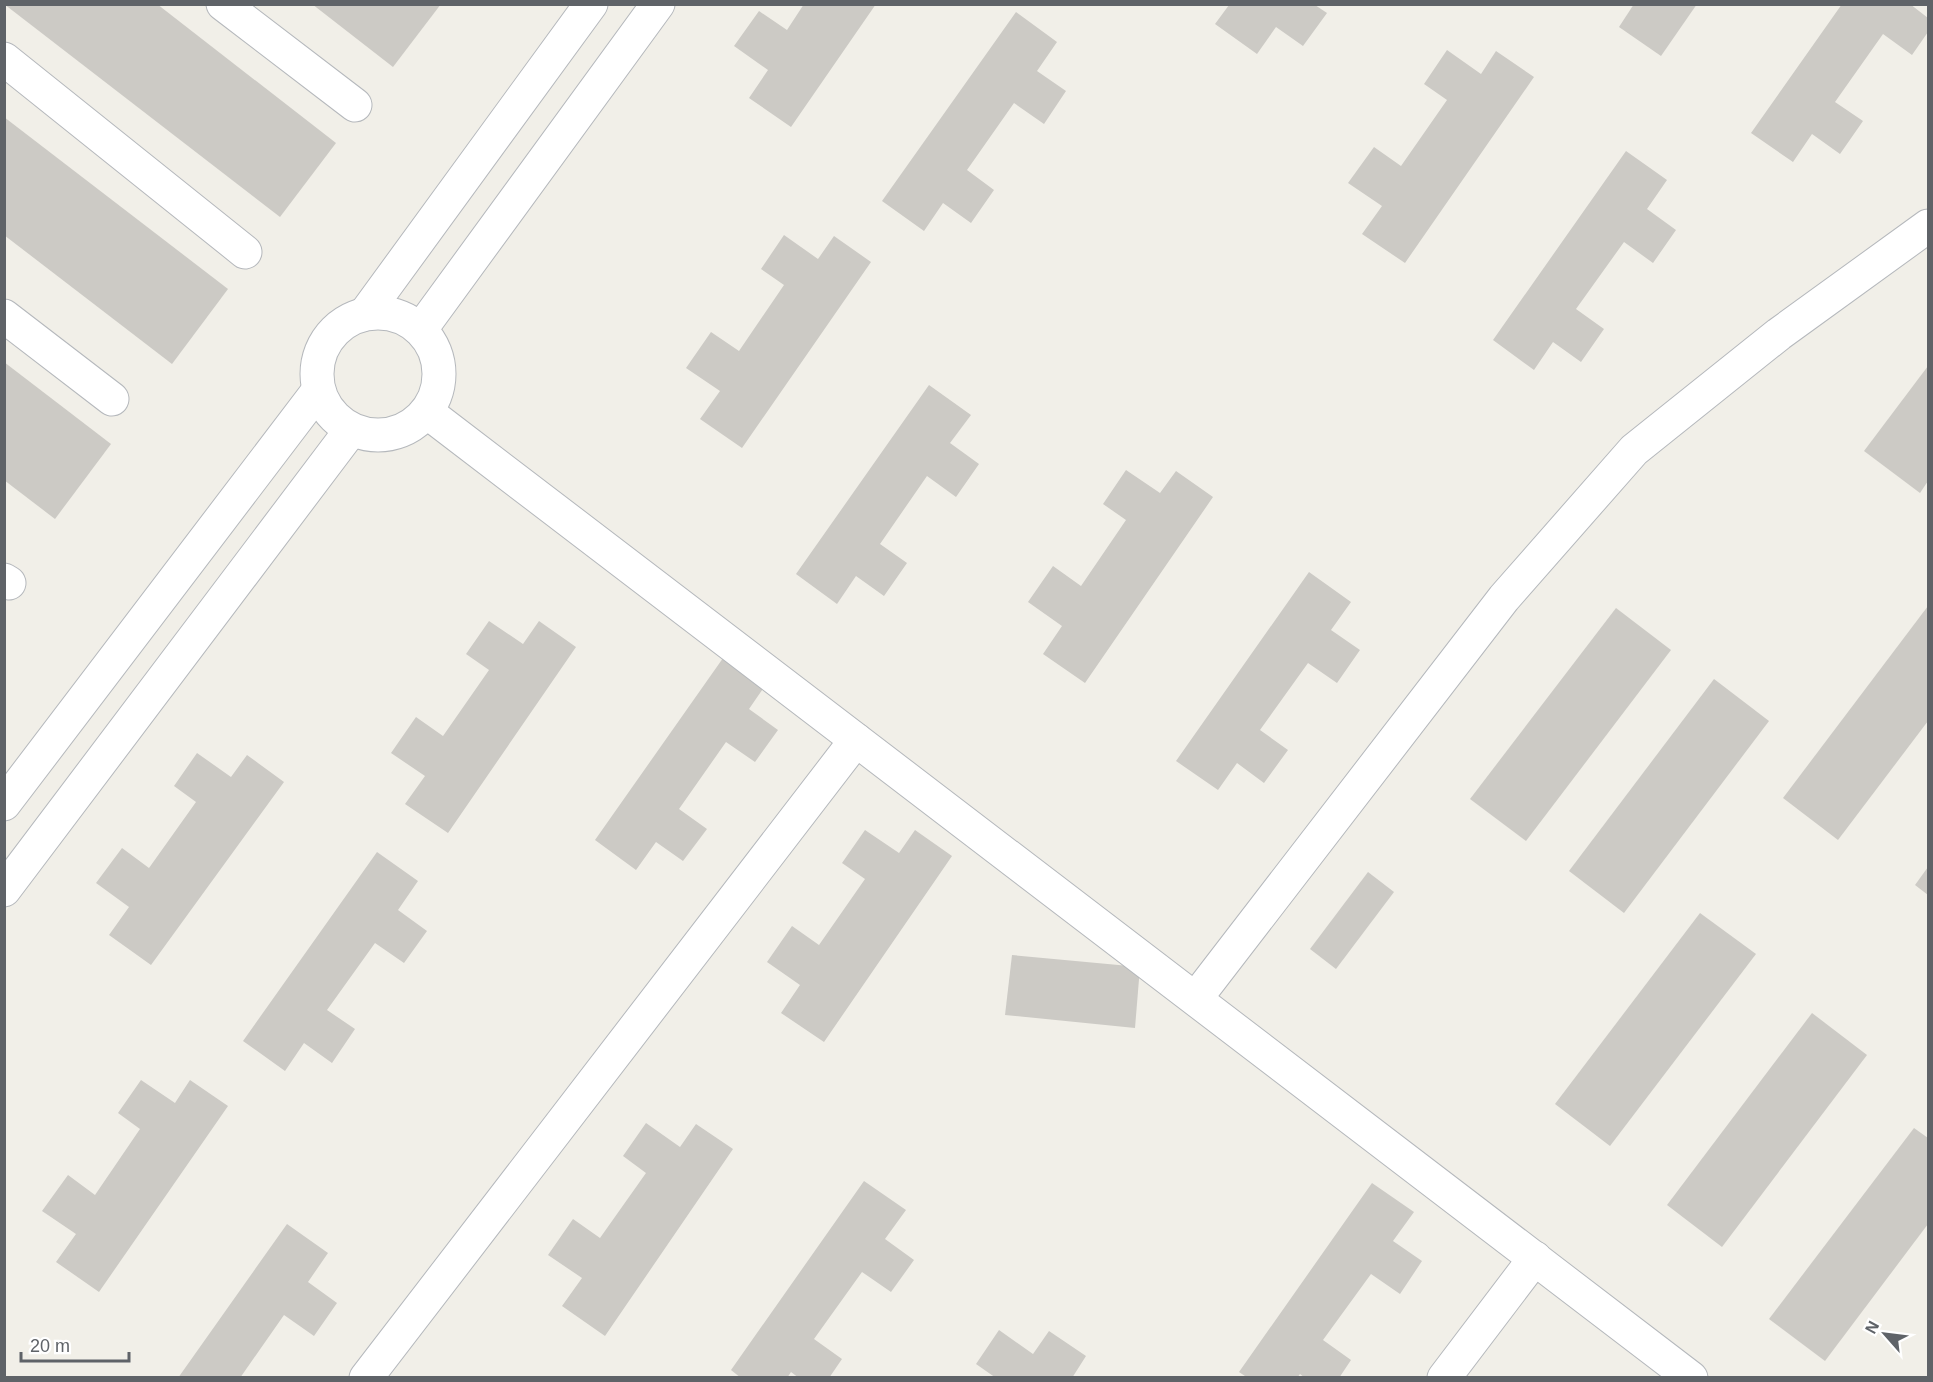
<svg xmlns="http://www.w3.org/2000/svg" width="1933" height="1382" font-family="Arial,sans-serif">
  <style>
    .building { fill: #cccac5 }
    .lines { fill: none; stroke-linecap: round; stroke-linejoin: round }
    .minor-casing { stroke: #b5b8bc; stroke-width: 35 }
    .minor { stroke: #fff; stroke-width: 33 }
  </style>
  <rect width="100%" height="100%" fill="#f1efe8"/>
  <g class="building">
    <polygon points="4,4 157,4 336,143 280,217"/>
    <polygon points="312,4 441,4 393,67"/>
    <polygon points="804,4 876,4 791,127 749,98 768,70 734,46 759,11 787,30"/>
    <polygon points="1634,4 1697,4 1661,56 1619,27"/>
    <polygon points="1842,4 1910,4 1928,18 1928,32 1912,55 1883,34 1835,102 1863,121 1840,154 1812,134 1793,162 1751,133"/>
    <polygon points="1229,5 1315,5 1327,13 1303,46 1276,27 1257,54 1215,24"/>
    <polygon points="1016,12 1057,42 1037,71 1066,91 1044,124 1014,103 967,170 994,190 971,223 943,203 924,231 882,201"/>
    <polygon points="1447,50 1481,74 1496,51 1534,77 1405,263 1362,234 1382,206 1348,183 1374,147 1401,166 1447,100 1424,84"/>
    <polygon points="4,117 228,289 172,364 4,235"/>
    <polygon points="1626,151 1667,180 1647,209 1676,230 1653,263 1624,242 1576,309 1604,329 1581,362 1553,342 1534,370 1493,340"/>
    <polygon points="784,235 818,259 834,236 871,262 742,448 700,419 720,391 686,368 711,332 739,351 784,285 761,269"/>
    <polygon points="4,362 111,444 55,519 4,480"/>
    <polygon points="1928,366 1928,481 1920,493 1864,451"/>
    <polygon points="929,385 971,415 950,443 979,464 956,497 927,476 880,544 907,563 884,596 856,576 837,604 796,574"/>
    <polygon points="1126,470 1160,493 1176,471 1213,497 1085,683 1043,654 1062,626 1028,602 1053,566 1081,586 1126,520 1103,504"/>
    <polygon points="1309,572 1351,602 1331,630 1360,650 1337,683 1308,663 1260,730 1288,750 1264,783 1237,763 1218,790 1176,761"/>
    <polygon points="1928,606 1928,721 1838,840 1783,798"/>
    <polygon points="1616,608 1671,650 1526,841 1470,799"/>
    <polygon points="489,621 523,644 539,621 576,647 448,833 405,804 425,776 391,753 416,717 443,736 489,670 466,654"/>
    <polygon points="728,651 769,680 749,709 778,730 755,762 726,742 679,809 707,829 683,861 656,842 636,870 595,840"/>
    <polygon points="1714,679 1769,721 1624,913 1569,871"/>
    <polygon points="197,753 231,777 247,755 284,782 151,965 109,935 129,907 96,883 122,848 149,868 196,802 174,786"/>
    <polygon points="865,830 899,853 915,830 952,856 824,1042 781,1013 800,985 767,962 792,926 819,945 865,879 842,863"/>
    <polygon points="377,852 418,881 398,910 427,931 404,963 375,943 327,1010 355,1029 332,1063 304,1043 285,1071 243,1041"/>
    <polygon points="1928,867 1928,895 1915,885"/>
    <polygon points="1368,872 1394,892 1336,969 1310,949"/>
    <polygon points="1700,913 1756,954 1610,1146 1555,1104"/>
    <polygon points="1012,955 1140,967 1135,1028 1005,1015"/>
    <polygon points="1812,1013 1867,1055 1722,1247 1667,1205"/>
    <polygon points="141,1080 175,1103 190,1080 228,1106 99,1292 56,1262 76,1234 42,1211 68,1175 95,1195 140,1129 118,1113"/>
    <polygon points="646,1123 680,1147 696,1124 733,1149 605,1336 562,1306 582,1278 548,1255 573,1219 600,1238 646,1173 623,1156"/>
    <polygon points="1914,1128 1928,1138 1928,1224 1825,1361 1769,1319"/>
    <polygon points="864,1181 906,1210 885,1239 914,1260 891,1292 862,1272 814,1339 842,1359 829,1378 799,1378 791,1372 787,1378 741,1378 731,1370"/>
    <polygon points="1372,1183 1414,1212 1393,1241 1422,1261 1400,1294 1371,1274 1323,1340 1351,1360 1339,1378 1305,1378 1300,1374 1297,1378 1248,1378 1239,1372"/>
    <polygon points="287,1224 328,1253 308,1282 337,1303 314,1336 284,1315 240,1378 178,1378"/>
    <polygon points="999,1330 1033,1354 1049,1331 1086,1356 1072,1378 996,1378 976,1364"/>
  </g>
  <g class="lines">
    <defs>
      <g id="minor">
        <polyline points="223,4 355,105"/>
        <polyline points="4,59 245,252"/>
        <circle cx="378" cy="374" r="61"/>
        <polyline points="365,314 591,4"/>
        <polyline points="4,316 112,399"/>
        <polyline points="421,329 658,4"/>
        <polyline points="427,412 1691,1378"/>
        <polyline points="4,580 9,583"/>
        <polyline points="4,804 318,391"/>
        <polyline points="4,890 351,430"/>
        <polyline points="1196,998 1504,598 1634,450 1779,334 1928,226"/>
        <polyline points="366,1378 856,740"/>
        <polyline points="1444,1378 1535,1258"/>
      </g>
    </defs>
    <use href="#minor" class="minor-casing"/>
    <use href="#minor" class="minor"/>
  </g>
  <rect width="1933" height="1382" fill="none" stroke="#5f6368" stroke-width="12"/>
  <g transform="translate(1885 1334) rotate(298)" stroke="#ffffff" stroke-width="4.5" paint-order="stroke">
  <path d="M0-4.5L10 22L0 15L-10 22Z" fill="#5f6368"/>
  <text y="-9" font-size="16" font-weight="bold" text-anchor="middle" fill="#5f6368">N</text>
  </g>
  <path d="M21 1352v9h108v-9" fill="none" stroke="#5f6368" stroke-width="3"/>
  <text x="30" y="1352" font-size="18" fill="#5f6368" stroke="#ffffff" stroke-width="4.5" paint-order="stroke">20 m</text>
</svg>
